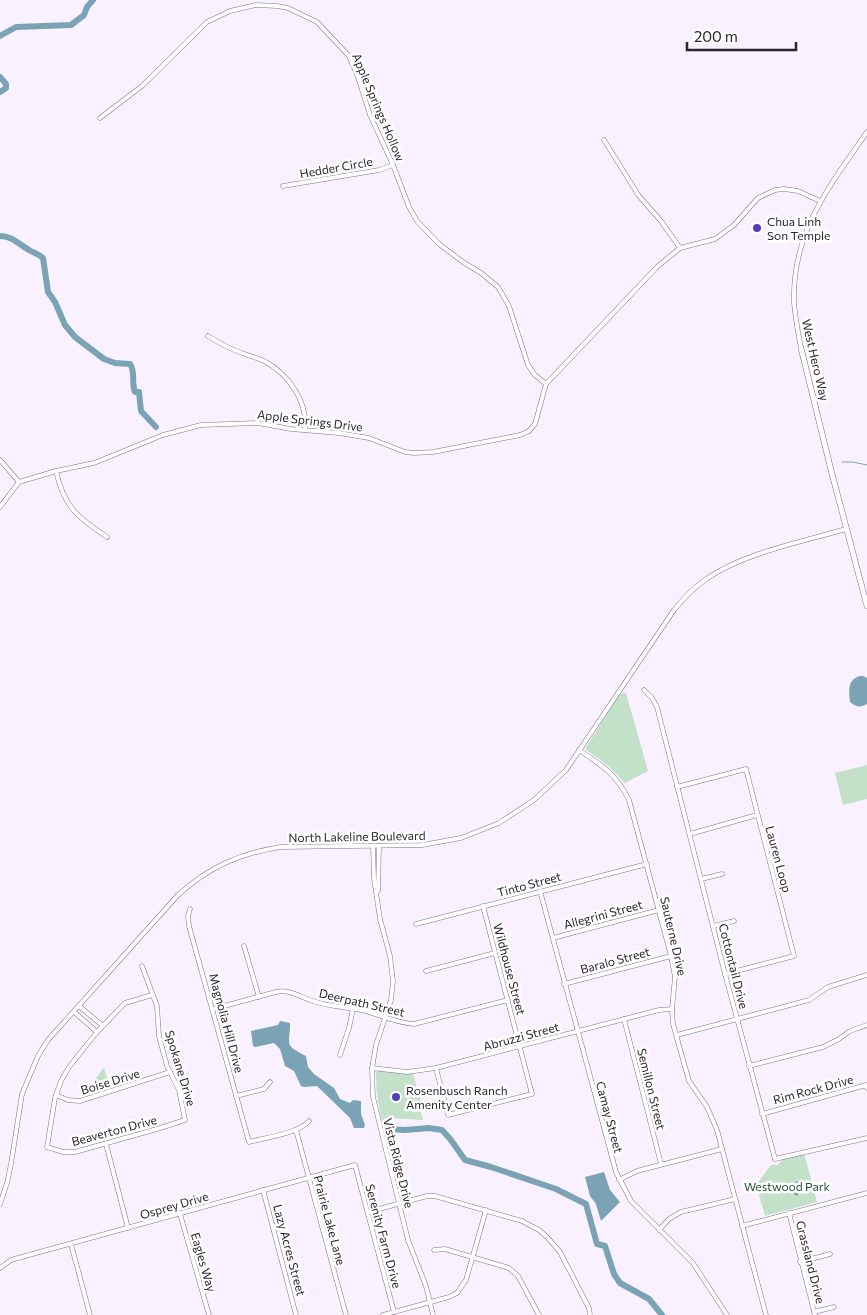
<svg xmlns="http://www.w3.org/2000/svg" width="867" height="1315" font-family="Commissioner,sans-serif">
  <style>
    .green { fill: #c3e0c9 }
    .water { fill: #7aa3b5 }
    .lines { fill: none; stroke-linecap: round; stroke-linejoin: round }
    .stream { stroke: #7aa3b5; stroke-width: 1 }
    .river { stroke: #7aa3b5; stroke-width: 6 }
    .minor-casing { stroke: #7e7286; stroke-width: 5 }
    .major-casing { stroke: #7e7286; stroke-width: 6 }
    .minor { stroke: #fff; stroke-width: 4 }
    .major { stroke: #fff; stroke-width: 5 }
    .poi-dot { fill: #5040b7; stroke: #fff; stroke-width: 2 }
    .labels { text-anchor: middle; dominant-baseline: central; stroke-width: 5; stroke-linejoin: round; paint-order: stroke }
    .street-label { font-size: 12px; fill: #2a252e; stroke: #fff }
    .poi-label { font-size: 12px; fill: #2a252e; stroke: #fff; text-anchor: start }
    .park-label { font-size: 12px; fill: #1d522e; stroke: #fff }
  </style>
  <rect width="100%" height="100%" fill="#f9f1ff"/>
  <g class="green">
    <polygon points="626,693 648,771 625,783 607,765 585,749 619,695"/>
    <polygon points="867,765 867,799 843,805 835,773"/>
    <polygon points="104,1067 109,1086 91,1091 90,1087"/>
    <path d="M379 1071 413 1074 423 1108 420 1109 423 1120 391 1118 382 1121C378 1105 376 1090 376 1073Z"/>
    <polygon points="804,1153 817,1202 765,1216 756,1185 771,1165 777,1165 782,1160"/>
  </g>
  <g class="water">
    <path d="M860 676H863L867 678V704C860 708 856 707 850 702 849 690 847 680 860 676Z"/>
    <path d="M280 1021 290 1023C290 1046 283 1044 306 1056L308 1067 314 1074 334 1088 340 1099 350 1103 353 1100 361 1101V1114L365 1125 364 1128H354L350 1118 317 1086 304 1087 301 1086 294 1071 285 1066 280 1049 274 1043 255 1047 253 1046 251 1031 278 1025Z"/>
    <polygon points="604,1172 610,1190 620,1202 601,1221 596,1204 590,1196 585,1177"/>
    <polygon points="797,1181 804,1185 797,1196 791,1192"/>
  </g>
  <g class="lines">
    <polyline class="stream" points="842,462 853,462 867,465"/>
    <g class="river">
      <polyline points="0,36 16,27 71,25 84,15 87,7 93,0"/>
      <polyline points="0,77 6,84 6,88 0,92"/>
      <path d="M0 236C13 236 18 244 29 250 34 253 39 254 43 258L48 292 55 302 65 325 75 337 104 359 115 363 130 364C136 372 131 383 135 392H139L141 411 156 427"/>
      <polyline points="388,1129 405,1130 429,1128 442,1130 451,1140 465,1160 491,1167 556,1189 586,1204 597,1244 605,1246 614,1274 620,1283 649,1299 662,1315"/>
    </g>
    <defs>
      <g id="minor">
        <polyline points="100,118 142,86 207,22 230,11 256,5 277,6 288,8 317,22 349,56 358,77 370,115 393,165 409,207 417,221 439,244 463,262 481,273 498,287 509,306 528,365 535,375 546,384"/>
        <polyline points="604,140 639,196 661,221 680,248"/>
        <polyline points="283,186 379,170 393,165"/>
        <path d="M208 336C219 343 230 349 242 353 250 356 257 358 264 361 289 374 308 402 305 430"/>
        <path d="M801 348C798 332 795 317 794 302 792 231 830 186 867 132"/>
        <polyline points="0,460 19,482"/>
        <path d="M56 471C64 507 77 517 107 537"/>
        <polyline points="0,507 19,482 56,471 94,463 163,435 201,425 258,423 291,429 339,433 369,438 405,452 414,453 433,452 520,435 529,431 535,424 546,384 657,267 680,248 715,239 734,225 758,198 775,190 784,189 798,191 820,201"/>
        <polyline points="644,690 652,698 657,707 725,974 775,1159 867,1138"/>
        <path d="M579 750C603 766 616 774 629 800L671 956 675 977 672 1009 673 1024 689 1081 707 1107 717 1130 766 1315"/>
        <polyline points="677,787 746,769 794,956 725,974"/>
        <polyline points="690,834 757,815"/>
        <polyline points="373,846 374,879 380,919 390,956 393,981 391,1000 376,1045 372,1068 373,1097 408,1240 426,1286 433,1315"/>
        <polyline points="701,879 722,874"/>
        <polyline points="378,891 379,846"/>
        <polyline points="540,891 616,1172 631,1201 693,1263 727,1315"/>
        <path d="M190 909 188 916 189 926 249 1142C265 1138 299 1133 309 1121"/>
        <polyline points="416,924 647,864"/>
        <polyline points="713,926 734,921"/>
        <polyline points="553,938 659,910"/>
        <polyline points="244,946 259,997"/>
        <polyline points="142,966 157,1006 159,1036 167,1066 179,1090 185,1120 157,1129 75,1152 63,1152 47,1147 55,1098 61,1081 69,1067 97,1032 125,1003 152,995"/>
        <polyline points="426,971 495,953"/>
        <polyline points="564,984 671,956"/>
        <polyline points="79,1006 103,1026"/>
        <path d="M213 1009 276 992C291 989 299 997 313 1001 330 1007 348 1007 366 1011 382 1016 397 1023 414 1024L508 1000"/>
        <polyline points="74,1012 97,1032"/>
        <polyline points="624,1019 661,1164"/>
        <polyline points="677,1035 809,1000 828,987 867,975"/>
        <polyline points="340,1055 349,1028 353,1009"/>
        <polyline points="749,1066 823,1047 839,1039 850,1031 867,1025"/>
        <polyline points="372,1068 407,1072 436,1068 659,1010 672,1009"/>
        <polyline points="436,1068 448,1115 532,1094 483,906"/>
        <polyline points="56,1095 68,1100 80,1101 170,1072"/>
        <polyline points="236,1096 264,1089 270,1082"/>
        <polyline points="762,1114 866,1085 867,1088"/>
        <polyline points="296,1130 346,1315"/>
        <polyline points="106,1144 128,1228"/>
        <polyline points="619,1180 637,1171 722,1149"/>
        <polyline points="263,1190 296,1315"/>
        <path d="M0 1204 7 1183 11 1164 22 1094 38 1056 48 1040 178 895C209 867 240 853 281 847L422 845 461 838 499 823 534 800 566 770 674 610C683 599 693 588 705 580 743 553 801 542 846 529"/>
        <polyline points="368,1212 427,1196 435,1196 522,1221 539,1230 547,1237 560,1252 589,1308 590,1315"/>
        <polyline points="789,1213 815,1315"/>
        <polyline points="180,1214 209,1315"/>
        <polyline points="742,1226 867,1193"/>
        <polyline points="659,1230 669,1219 681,1212 735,1199"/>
        <polyline points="71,1244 90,1315"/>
        <polyline points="434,1250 445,1249 509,1268 518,1276 539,1315"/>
        <polyline points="800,1262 830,1254"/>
        <polyline points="0,1268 11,1260 18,1258 355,1165 394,1312"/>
        <polyline points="814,1312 834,1307"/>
        <polyline points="383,1315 449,1297 457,1293 466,1280 486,1210"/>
      </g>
      <polyline id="major" points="801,348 831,470 867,606"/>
    </defs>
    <use href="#minor" class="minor-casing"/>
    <use href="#major" class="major-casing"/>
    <use href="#minor" class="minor"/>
    <use href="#major" class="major"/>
  </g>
  <g class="poi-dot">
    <circle cx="757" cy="228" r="5"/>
    <circle cx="396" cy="1097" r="5"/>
  </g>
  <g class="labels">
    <g class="street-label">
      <text transform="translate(379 107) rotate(67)">Apple Springs Hollow</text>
      <text transform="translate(336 167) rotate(-10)">Hedder Circle</text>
      <text transform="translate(816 360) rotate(77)">West Hero Way</text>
      <text transform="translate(310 420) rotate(7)">Apple Springs Drive</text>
      <text transform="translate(357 836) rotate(-1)">North Lakeline Boulevard</text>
      <text transform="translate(779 859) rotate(75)">Lauren Loop</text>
      <text transform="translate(529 884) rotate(-15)">Tinto Street</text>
      <text transform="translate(603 914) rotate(-15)">Allegrini Street</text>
      <text transform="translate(674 936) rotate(77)">Sauterne Drive</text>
      <text transform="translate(615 960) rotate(-15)">Baralo Street</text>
      <text transform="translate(734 966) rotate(76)">Cottontail Drive</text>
      <text transform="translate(510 969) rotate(75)">Wildhouse Street</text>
      <text transform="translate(362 1002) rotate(13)">Deerpath Street</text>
      <text transform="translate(227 1023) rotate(75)">Magnolia Hill Drive</text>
      <text transform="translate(521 1036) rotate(-15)">Abruzzi Street</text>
      <text transform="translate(181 1068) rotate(73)">Spokane Drive</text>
      <text transform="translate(110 1081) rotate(-17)">Boise Drive</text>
      <text transform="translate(652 1089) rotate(76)">Semillon Street</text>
      <text transform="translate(813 1089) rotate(-15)">Rim Rock Drive</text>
      <text transform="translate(610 1117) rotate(75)">Camay Street</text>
      <text transform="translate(114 1130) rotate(-15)">Beaverton Drive</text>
      <text transform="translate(399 1163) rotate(76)">Vista Ridge Drive</text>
      <text transform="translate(174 1205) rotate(-16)">Osprey Drive</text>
      <text transform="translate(330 1220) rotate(75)">Prairie Lake Lane</text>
      <text transform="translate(384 1236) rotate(75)">Serenity Farm Drive</text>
      <text transform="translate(290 1250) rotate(75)">Lazy Acres Street</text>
      <text transform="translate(204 1262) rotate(74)">Eagles Way</text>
      <text transform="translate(811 1262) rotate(76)">Grassland Drive</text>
    </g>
    <g class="poi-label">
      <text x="767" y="221">Chua Linh<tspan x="767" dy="14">Son Temple</tspan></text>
      <text x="406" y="1090">Rosenbusch Ranch<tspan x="406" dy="14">Amenity Center</tspan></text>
    </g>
    <g class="park-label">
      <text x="787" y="1186">Westwood Park</text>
    </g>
  </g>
  <path d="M687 42v8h109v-8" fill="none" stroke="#2a252e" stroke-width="2.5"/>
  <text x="694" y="42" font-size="15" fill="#2a252e" stroke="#ffffff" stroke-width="4" paint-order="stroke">200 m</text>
</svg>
